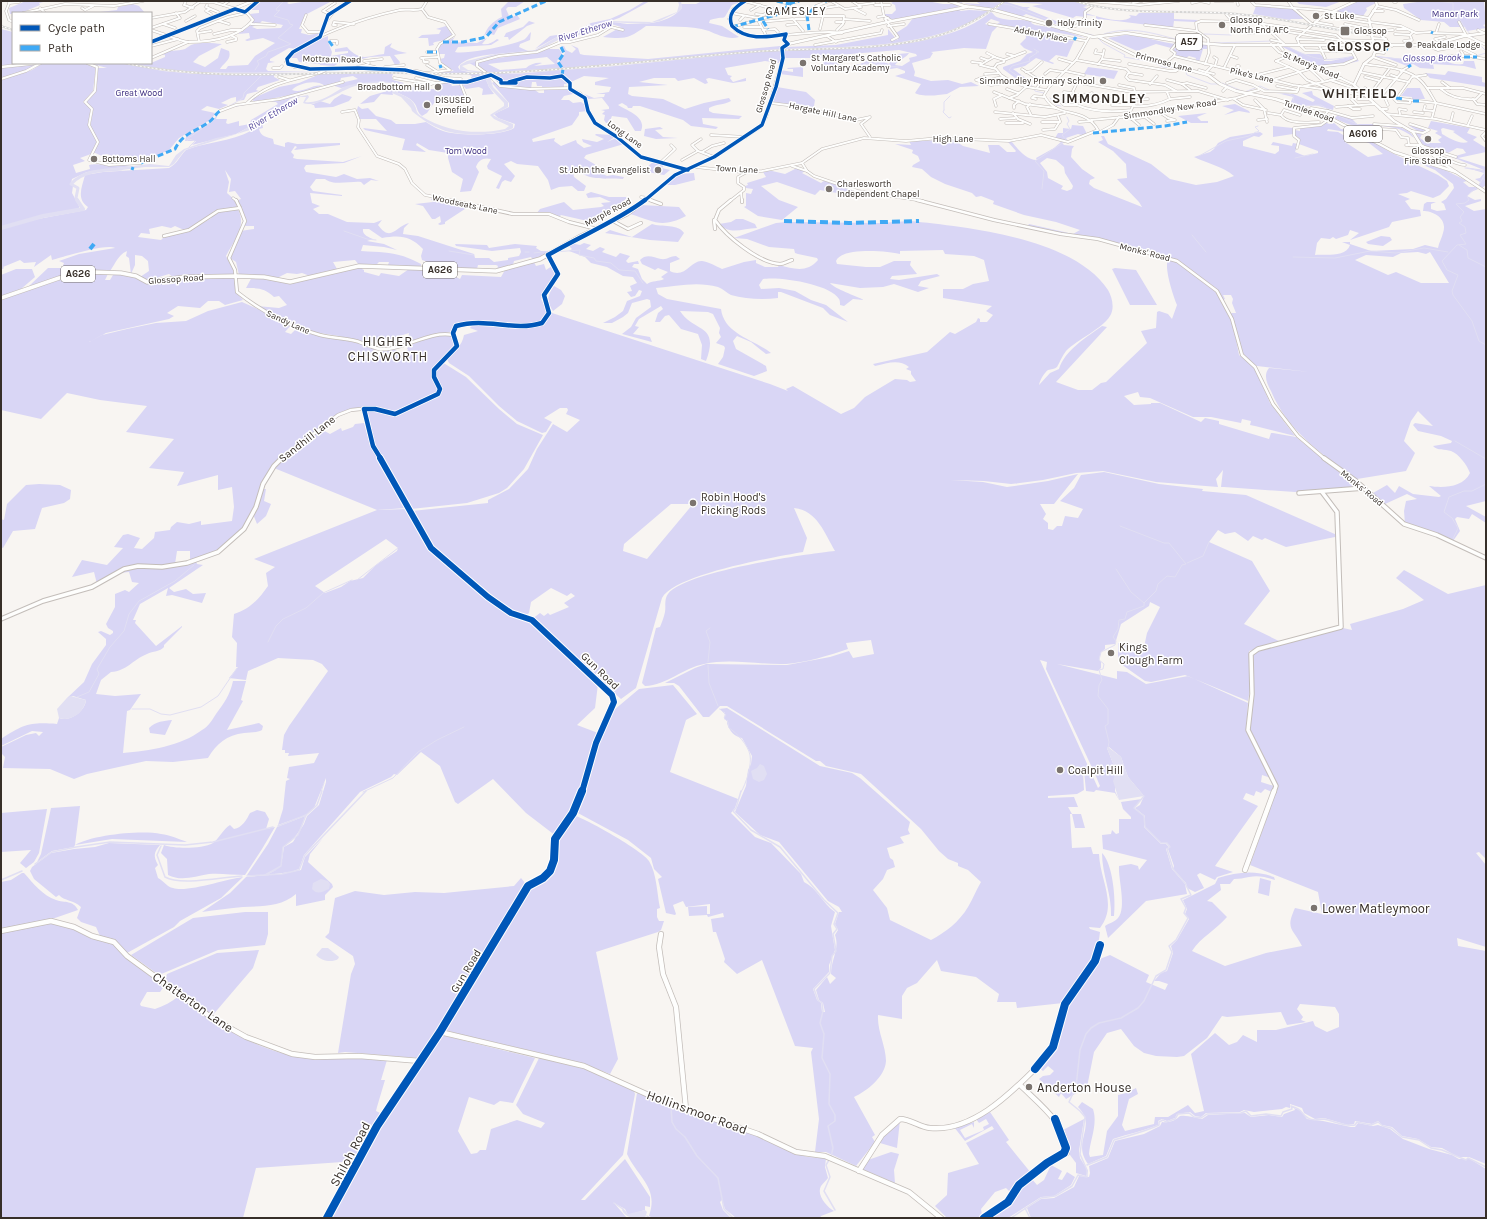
<svg xmlns="http://www.w3.org/2000/svg" width="1487" height="1219" font-family="Karla,sans-serif">
  <style>
    .green { fill: #d9d6f5; fill-rule: evenodd }
    .water { fill: #e1dff3 }
    .lines { fill: none; stroke-linecap: round; stroke-linejoin: round }
    .stream-far1 { stroke: #e1dff3; stroke-width: 1 }
    .stream { stroke: #e1dff3; stroke-width: 1.5 }
    .river-far1 { stroke: #e1dff3; stroke-width: 3 }
    .river { stroke: #e1dff3; stroke-width: 4 }
    .minor-far3-casing { stroke: #c3bdb9; stroke-width: 3 }
    .minor-far2-casing { stroke: #c3bdb9; stroke-width: 4 }
    .minor-far1-casing { stroke: #c3bdb9; stroke-width: 5.5 }
    .minor-casing { stroke: #c3bdb9; stroke-width: 6 }
    .major-far1-casing { stroke: #c3bdb9; stroke-width: 3.5 }
    .major-casing { stroke: #c3bdb9; stroke-width: 5 }
    .minor-far3 { stroke: #fefefd; stroke-width: 2 }
    .minor-far2 { stroke: #fefefd; stroke-width: 2.5 }
    .minor-far1 { stroke: #fefefd; stroke-width: 3.5 }
    .minor { stroke: #fefefd; stroke-width: 4.5 }
    .major-far1 { stroke: #fefefd; stroke-width: 2.5 }
    .major { stroke: #fefefd; stroke-width: 3.5 }
    .rail-casing { stroke: #d6d5d4; stroke-width: 2 }
    .rail { stroke: #fff; stroke-width: 1; stroke-dasharray: 2; stroke-linecap: butt }
    .minor-bridge-casing { stroke: #c3bdb9; stroke-width: 3; stroke-linecap: butt }
    .major-bridge-casing { stroke: #c3bdb9; stroke-width: 3.5; stroke-linecap: butt }
    .minor-bridge { stroke: #fefefd; stroke-width: 2 }
    .major-bridge { stroke: #fefefd; stroke-width: 2.5 }
    .quiet-far1 { stroke: #3fa9f5; stroke-width: 3; stroke-dasharray: 6 3; stroke-linecap: butt }
    .quiet { stroke: #3fa9f5; stroke-width: 4; stroke-dasharray: 8 4; stroke-linecap: butt }
    .cycleway-far3-casing { stroke: #fff; stroke-width: 5 }
    .cycleway-far2-casing { stroke: #fff; stroke-width: 6 }
    .cycleway-far1-casing { stroke: #fff; stroke-width: 8 }
    .cycleway-casing { stroke: #fff; stroke-width: 10 }
    .cycleway-far3 { stroke: #0057b8; stroke-width: 3.5 }
    .cycleway-far2 { stroke: #0057b8; stroke-width: 4.5 }
    .cycleway-far1 { stroke: #0057b8; stroke-width: 6 }
    .cycleway { stroke: #0057b8; stroke-width: 8 }
    .poi-dot { fill: #7b746f; stroke: #fff; stroke-width: 1.5 }
    .labels { text-anchor: middle; dominant-baseline: central; stroke-width: 3; stroke-linejoin: round; paint-order: stroke }
    .far-park-label { font-size: 9px; fill: #3e2f80; stroke: #fff }
    .far-poi-label { font-size: 9px; fill: #372f29; stroke: #fff; text-anchor: start }
    .far-street-label { font-size: 9px; fill: #372f29; stroke: #fff }
    .far-water-label { font-size: 10px; font-style: italic; fill: #54479b; stroke: #fff }
    .shield { fill: #fff; stroke: #736d69; stroke-width: 1 }
    .shield-label { font-size: 10px; font-weight: bold; fill: #372f29 }
    .far-quarter-label { font-size: 11px; letter-spacing: 1px; fill: #372f29; stroke: #fff }
    .street-label { font-size: 11px; fill: #372f29; stroke: #fff }
    .poi-label { font-size: 11px; fill: #372f29; stroke: #fff; text-anchor: start }
    .far-district-label { font-size: 13px; font-weight: bold; letter-spacing: 1px; fill: #372f29; stroke: #fff }
    .quarter-label { font-size: 13px; letter-spacing: 1px; fill: #372f29; stroke: #fff }
    .near-poi-label { font-size: 13px; fill: #372f29; stroke: #fff; text-anchor: start }
    .near-street-label { font-size: 13px; fill: #372f29; stroke: #fff }
  </style>
  <rect width="100%" height="100%" fill="#f8f5f2"/>
  <g class="green">
    <polygon points="26,1 47,1 39,3 40,5 21,13 10,14 9,8"/>
    <path d="M255 1H290L287 3 289 4 308 1H332L305 15 299 29H302L301 33 309 35 319 33V37L308 44 328 36V42L332 52 331 56 348 53V51L335 52V49L347 47C360 62 368 56 384 54L385 47 392 43 390 47 398 51 407 53 394 55 400 62 399 65H395L390 56 370 57 354 61 349 59 342 61 334 66 320 65V64L299 62 297 58H287L297 49 289 48 270 59V61L275 62 268 63 266 69 268 71 320 72C257 72 193 77 130 63H151L165 57V55L161 54C169 49 177 52 185 49 187 48 189 46 191 45 199 42 213 43 222 44L199 56 193 62 205 67 218 58 221 48 229 51C232 60 223 63 220 69H226L228 66 248 65 255 56 275 43 263 38 247 41 245 40 250 38 249 33 238 34 251 25H256L252 27 257 29 281 28 283 25 262 21 259 24H251L254 20 250 14 259 13V10H251L254 4H249Z"/>
    <path d="M509 1H525L516 7H508L506 9 510 18 517 15 520 19 498 28 494 35 487 33 484 36C487 27 493 21 502 17L501 9Z"/>
    <polygon points="645,1 650,1 619,18 574,34 557,37 535,49 550,36 576,32 591,23 610,19 630,10"/>
    <path d="M702 1H743L732 5C720 24 730 14 710 20L709 23 722 26 739 37C729 40 718 35 709 31 690 25 666 27 646 26 628 39 625 39 603 37L621 27 608 23C615 21 620 23 627 24 647 24 668 24 682 8L681 4H696Z"/>
    <path d="M895 1H927L943 4H956L960 8 957 9 961 11 969 10 988 11C934 50 848 46 784 49L785 47 836 45 888 35V29L897 40 899 37 896 33 907 26 913 18 892 21 885 16 884 14H892L896 10 895 5 891 3Z"/>
    <polygon points="952,1 964,1 961,3 980,4 975,1 1003,1 992,9"/>
    <polygon points="1005,1 1073,1 1088,6 1083,7 1088,9 1084,12 1085,17 1076,16 1073,18 1032,6 1043,4 1007,2 1023,7 1030,7 1027,9 1061,23 1058,25 1026,14 1021,17 995,10"/>
    <polygon points="1296,1 1342,1 1326,7 1299,4"/>
    <polygon points="1358,1 1375,1 1376,3 1366,8 1367,10 1363,16 1333,11"/>
    <polygon points="1424,1 1484,1 1486,24 1483,25 1486,28 1467,31 1465,27 1450,27 1444,22 1421,20 1404,8 1403,4"/>
    <polygon points="133,4 139,6 145,13 91,13 117,10 118,7"/>
    <polygon points="1256,6 1293,9 1304,19 1291,19 1290,20 1253,14"/>
    <path d="M991 12C993 13 994 15 995 16 1004 22 1024 19 1033 21L1031 23 1035 25 1056 28 1086 38 1049 31 1046 34 997 24 1000 22 991 19 985 24 997 27 992 32 986 49 964 48 931 52 933 53 930 58 912 63 915 72 914 76 931 81 948 80 962 84 971 82 979 86 960 87 947 94 938 95 936 90 938 95C932 96 920 96 915 93L921 84 895 76 905 73V71L897 68 884 70 874 64 858 65 871 59 874 60 876 56H878L879 60 889 64 891 60 899 57 898 54 909 53C906 58 899 59 895 65L902 66 910 61 909 58 917 56 916 54 899 50 838 55 841 66H823V62L826 61 825 58H785V56H782L779 63 765 61 725 68 728 75 732 76 730 78 733 82 746 78V81L733 83 709 78 706 79 708 83 705 84 694 78 678 81 675 78H654L639 82 668 85 629 87 628 94 632 96 663 99 685 109 704 103 729 98 731 101C724 105 716 104 709 108V111L713 113 742 116 739 119 702 118 703 124 718 127 716 129 691 126 683 120 640 106H633L632 108H628L627 106 622 103 618 105C628 111 647 117 641 131H635L627 118 612 116 609 123H606L604 120 605 115 602 114 605 111 601 110 609 109V107L602 98 588 99 584 94 594 98 604 97 605 94H596L609 92 611 87 595 85V82L609 78 584 76 571 82 562 76 570 84H564V87L542 88V86H537L536 82H532L531 89 511 86 509 87 535 90 539 93H544V90L568 89 577 93 564 96 561 100H569L573 103 581 102 584 104 587 111 579 112V115L572 125 532 139 533 142 555 138 554 141 561 146 576 140 577 143 584 148 592 146 583 142 582 139 597 142 604 139 595 135 596 134 612 135 615 137 607 142 616 138 624 144 586 155 584 158 596 165 597 171 607 176 613 175 624 177 623 179C606 178 584 182 573 165H571L574 177 586 186 584 191H578L572 186 559 187 551 190 548 180 538 166 517 164 511 161 504 164 515 176 511 182 505 180 502 182 499 189 496 188 502 176 488 169 487 166 491 159C484 157 478 160 476 167L479 172 471 191 460 192 463 179 452 172 448 158V153L429 150 417 143 416 145 426 152 402 150 405 139 365 130 363 128 387 131 376 119H360L357 110 358 106 362 109 368 108 376 116 391 120 396 124H415L426 122C431 125 437 129 443 131 456 136 502 136 514 128L515 124 498 118 494 114 509 107V103L492 83 495 81 492 75 469 63 485 59 479 61 537 52 551 47 549 49H559L562 53 557 61 561 68 496 72C514 76 543 71 562 70 631 66 699 57 768 51 817 47 867 50 916 42 942 37 970 29 991 12ZM547 57 555 64 534 66 542 63C537 62 530 64 526 68L500 70 488 64Z"/>
    <path d="M1085 13C1097 16 1122 25 1131 17L1129 15 1136 16 1139 13H1174V19L1198 20 1195 22 1174 21 1173 28 1100 19 1094 24H1091L1096 19V16L1086 15Z"/>
    <polygon points="529,21 535,23 527,26 509,40 508,37 504,37 506,33 523,27"/>
    <polygon points="446,26 453,35 450,39 435,42 433,43 434,45 429,46 428,38 418,38 422,35 439,34 441,30 436,29"/>
    <polygon points="1,29 13,32 13,63 31,63 1,66"/>
    <path d="M531 32 530 40 520 44 519 47 528 51C511 54 468 52 458 67L460 70 482 75 469 81 472 76 465 73H435L454 71 443 65 440 59 444 58 445 54H438C436 42 447 42 455 37L451 42 477 43 487 38 482 44C488 45 492 43 497 39L499 40 491 45 458 47 455 52C465 55 513 45 523 40 527 39 528 34 531 32Z"/>
    <polygon points="1025,32 1074,41 1067,57 1056,55 1049,61 1054,63 1053,64 1036,58 1025,66 1013,69 1027,79 1030,84 1018,80 1003,69 1003,67 1020,61 1027,54 1033,52 1024,48 1020,44 1026,38"/>
    <path d="M1125 35C1142 35 1158 42 1175 44L1171 48 1156 44 1137 51 1108 38Z"/>
    <polygon points="1193,43 1207,45 1207,49 1203,49 1199,62 1195,61 1196,58 1189,56 1186,58 1173,55 1177,52 1173,51 1175,48 1180,48 1184,45 1193,46"/>
    <path d="M1283 44 1303 54H1320L1324 58V61H1331L1354 56 1359 61C1330 68 1326 71 1295 58L1298 55 1279 45Z"/>
    <polygon points="571,45 578,48 580,54 584,55 648,59 780,46 780,49 563,68 559,62 565,53 561,47 564,46 566,50 572,53 576,49"/>
    <path d="M1377 56 1412 60 1452 58 1453 59 1445 60C1451 64 1456 65 1463 64L1464 61H1474L1476 69 1464 66 1433 64 1434 69 1420 68 1413 64 1407 66 1387 58 1376 57Z"/>
    <polygon points="40,63 22,73 1,78 1,67"/>
    <path d="M43 63H86L96 66 93 91 83 102 91 108 88 126 98 143 91 154 80 158 85 161 73 165 76 173 90 169 89 165C92 163 130 165 132 166L87 172 72 179 71 184 73 186 72 193 79 206V209L41 216 1 227V80L32 70Z"/>
    <polygon points="89,63 122,63 163,71 196,74 317,73 274,75 274,77 280,80 258,87 256,90 259,91 247,94 244,100 236,101 236,97 231,98 221,103 228,105 219,109 207,106 201,110 215,113 212,119 179,138 169,150 139,163 116,164 124,160 107,154 102,156 93,152 99,143 90,127 93,110 86,102 96,90 98,68 107,68"/>
    <polygon points="803,67 803,77 780,74 780,70 793,72 793,69 788,69 787,68"/>
    <polygon points="1088,67 1118,71 1114,79 1084,74"/>
    <polygon points="1448,71 1482,77 1482,82 1486,83 1486,87 1430,78 1425,73 1445,75"/>
    <path d="M385 73 414 74H393L392 77 393 80 404 83 401 85 408 88 427 85 426 89H443L437 84 450 82 452 86 460 85 465 97H455L457 99H448L450 102 434 103 427 113 422 116C417 112 418 109 415 104 411 98 405 96 398 93L393 82H370L341 88 332 85 358 79 353 76 341 78 340 82 325 86C316 79 299 83 292 90 303 94 313 83 323 86L289 97 290 95 255 102 251 99 279 87 299 83 320 74Z"/>
    <polygon points="483,76 485,77 489,87 494,94 482,95 483,89 479,87 466,89 461,83 467,83"/>
    <polygon points="390,84 393,95 381,94 374,102 360,104 370,96 387,91 386,88"/>
    <polygon points="777,87 806,92 815,100 814,106 810,109 773,102"/>
    <polygon points="1407,88 1420,88 1425,99 1412,99 1412,97 1401,96"/>
    <polygon points="1312,91 1313,95 1334,106 1333,110 1315,105 1301,106 1290,104 1293,97 1281,94 1293,94 1313,102 1315,100 1302,93"/>
    <polygon points="300,94 301,95 290,99 281,107 267,113 251,126 236,134 192,145 196,141 185,141 186,137 214,120 217,113 229,106 250,104 229,108 219,111 216,119 227,119 226,123 228,124 239,121 239,126 250,124 251,120 278,104 276,102 271,102"/>
    <polygon points="342,94 352,97 349,101 333,107 315,108 314,105 311,105 320,101 330,104 334,99"/>
    <polygon points="1235,104 1249,111 1250,113 1239,111 1224,115 1234,110 1222,106"/>
    <polygon points="1207,113 1197,117 1201,121 1208,121 1208,123 1191,123 1178,116"/>
    <path d="M1336 114 1351 118 1357 124C1372 124 1408 122 1414 138 1401 127 1389 126 1371 126L1374 130H1382C1366 131 1349 125 1334 118L1337 116Z"/>
    <path d="M1431 121 1470 128 1467 133 1477 137 1473 140 1486 148V152L1458 158 1486 167V185L1482 188 1479 186 1480 182 1475 179 1480 178 1484 173 1464 167 1484 170 1452 157 1466 153 1463 149 1457 148 1448 153C1436 150 1413 146 1416 130L1408 125 1427 129V133L1422 134 1420 138 1427 143H1441L1438 140 1442 137 1435 133 1438 131 1428 128ZM1443 128 1455 131 1453 132 1468 142C1460 145 1449 138 1442 134L1441 129Z"/>
    <path d="M1325 122 1329 124 1334 123 1341 129 1349 130 1346 132 1328 129 1327 131 1338 132 1345 136 1365 137 1390 152 1438 175 1447 181 1449 186 1440 195 1433 198 1411 191 1407 193 1398 194 1410 199 1405 201 1411 209 1420 210 1421 216 1392 222 1389 227 1350 240 1359 233 1350 230 1348 235 1336 239 1333 237 1330 239 1321 238 1317 243 1315 255C1325 254 1346 258 1350 245L1342 242H1350V244L1371 251 1413 249 1425 245 1438 248C1439 242 1442 238 1443 233 1448 219 1434 211 1423 211L1424 204 1427 202H1436L1431 204V209L1437 211 1446 210 1444 204 1441 202 1446 199 1454 188 1453 184 1435 170 1409 159 1445 170 1467 181 1463 182 1469 187H1475L1478 189 1471 192 1467 196 1475 200 1481 199V201L1465 206 1474 211 1486 209V501L1466 506 1486 517V523L1472 514 1469 519 1457 517 1455 519 1460 531 1453 541 1436 533 1405 524 1404 511 1406 501 1417 499 1407 494 1385 504 1373 493 1387 485 1395 493 1399 486 1413 494 1439 497 1441 496 1429 486C1442 488 1463 488 1470 473 1467 465 1459 454 1451 451 1445 449 1437 451 1433 446L1451 443 1452 441 1441 436 1418 431 1413 425 1415 423 1433 426 1418 411 1411 421 1404 441 1415 453 1406 471 1357 479C1323 456 1287 430 1271 391 1267 384 1263 375 1269 368L1310 372 1257 366 1246 359 1242 352 1231 313H1236L1232 303 1233 299 1231 295H1223L1225 299 1223 300 1216 288 1177 260 1140 251 1107 241 1027 227 1029 224 1073 234 1080 230 1056 222 1024 215 993 204 994 201 981 196 976 197 972 193 945 184 931 177 922 169 912 167 913 165 920 161 918 156 912 153 913 150 895 144 911 145 909 141 954 140 963 146 990 153 988 145H999L1007 152H1015L1016 151 1008 142H1012C1018 149 1026 160 1037 160L1036 158 1054 148 1061 142 1056 139 1065 142 1062 143 1064 145 1074 146 1072 149 1071 157 1082 169 1095 178 1090 180 1089 184 1094 188 1142 207 1139 202 1117 179 1127 178 1126 164 1113 151 1098 142 1103 140 1101 136H1104L1108 144 1151 164 1170 179 1196 185 1217 182 1234 176C1222 166 1209 164 1194 157L1210 152 1214 149 1218 143 1230 137 1260 132 1263 134 1259 137 1254 136 1243 141V146L1275 154 1279 151V146L1271 145 1273 142 1292 146 1293 143 1298 144 1295 152 1305 156 1318 153V151L1299 144 1300 139 1295 135V130L1300 131V128L1322 125ZM1348 136 1369 143 1383 154 1368 157 1345 142ZM1047 158 1056 160 1064 167 1065 173 1073 186 1072 189 1067 191 1061 189 1063 186 1048 178 1047 172 1040 163ZM1418 252 1426 254 1430 252 1449 283H1421L1396 272 1388 275 1355 260 1366 255 1393 257 1401 253Z"/>
    <path d="M262 123 263 128 259 129C261 137 267 137 273 139L274 144 285 147V143L288 142 297 144 340 143V145L294 150 297 147 295 146 291 152 294 155 293 158 297 159 343 162 362 156 344 163 306 165 304 168 306 172 336 177 344 174 357 179 370 178 379 181 371 180 364 185 361 182C351 181 333 186 325 179H316L310 187 313 191 342 195V196L310 193 312 203 320 206 313 209 319 214H328L347 222 374 223 382 220 378 225C391 243 396 226 409 223L404 228 403 234 418 236 474 254 475 258H489L494 262 508 260V258L519 256 521 252 520 248 492 251 456 246 455 244 487 245 489 248 515 244 537 246 536 248 541 251H553L533 260 531 257 514 261 513 265 497 269 498 266 496 265H478L477 269 443 267 422 260 421 256 423 249C410 236 401 235 382 238L369 229H363C362 235 369 237 373 239L367 241 384 244 397 250 384 247 363 245 361 251C388 253 396 251 421 264V268L388 265 389 262H379L376 265H359L355 260 333 262 337 269 310 276 302 273 297 274 287 273 277 278 239 275 236 262 230 258 240 231 254 229V226H244L242 209 238 200 241 199 235 191 229 192 231 179 225 170 229 182 227 193 236 201 237 208 214 211 208 218 188 229 184 230 175 226 171 228 162 226 149 229 150 234 141 233 138 237 161 240 164 237 190 230 210 219 218 211 238 209C247 227 234 240 226 256L236 275 173 277 169 274 159 277V280H144L140 277 149 271 148 261 142 256 135 255V265L131 274 129 258 126 256 127 251C119 254 115 264 110 271L73 274 28 287 48 268H62L64 263 59 261 79 254 115 248C107 243 63 257 52 260L51 255 34 267 36 262 24 263 20 260 3 267 4 268 1 270V229L38 219 86 210 88 207C76 199 82 187 85 175L103 172 169 168C177 164 179 157 186 150 211 140 241 142 262 123Z"/>
    <polygon points="1072,125 1083,126 1087,134 1082,135 1078,134 1066,138 1068,141 1055,138 1058,133 1063,133 1063,128 1071,129"/>
    <polygon points="1273,126 1293,128 1293,134 1273,137"/>
    <polygon points="660,127 663,129 655,130 663,137 678,138 656,139 644,136 645,129"/>
    <polygon points="653,162 664,165 662,168 670,170 664,175 642,171"/>
    <polygon points="797,168 805,171 802,173 821,183 825,180 863,193 860,197 820,190 815,195 777,182 761,186 779,200 798,207 782,220 758,216 744,207 746,206 746,193 751,194 753,189 746,188 745,186 748,185 747,183 766,177 763,172 768,170 785,174"/>
    <polygon points="694,173 695,180 675,185 665,185 678,174"/>
    <polygon points="591,192 609,197 628,197 618,206 592,222 561,215 559,217 550,213 536,214 540,209 564,202 573,210 601,207 604,206 601,203 611,202 600,197 588,198 586,194"/>
    <polygon points="435,197 471,205 445,222 445,224 440,225 438,224 441,222 440,216 435,219 432,219 423,206 415,204 433,202 431,199"/>
    <path d="M641 205 679 207 686 216C661 229 654 221 630 214Z"/>
    <path d="M736 219H743L755 224 757 228C743 228 731 236 719 224L731 222Z"/>
    <path d="M910 221C968 227 1074 238 1108 290 1112 297 1115 308 1110 316 1102 329 1078 339 1066 351 1062 356 1060 362 1057 367 1055 369 1051 369 1048 370 1044 373 1040 380 1039 385L1050 373 1059 369C1064 351 1088 336 1102 326L1107 327 1056 382 1078 390H1092L1101 383 1106 382 1147 343 1141 331 1156 328 1157 312 1159 311 1168 314 1172 319 1177 305C1173 295 1164 268 1168 260L1176 262 1215 291 1233 324 1239 355 1254 366 1270 403 1295 436 1255 426 1250 425 1251 421 1242 419 1241 423 1211 417H1193L1150 398 1140 397 1138 392 1124 396 1134 405 1151 404V403H1160L1201 422 1205 418 1219 421V424L1269 439 1271 433H1273L1296 437 1354 484 1349 489 1295 492 1224 487H1221L1223 470 1216 479 1218 487 1156 482 1103 471 1076 473 1043 480 1011 484 984 481 951 480 983 482 1007 487 1048 481 1078 474 1054 504H1040L1046 514 1043 519 1048 523V529L1053 530 1057 526H1062L1065 516 1078 518 1083 509 1060 501 1074 488 1081 475 1104 472 1159 484 1203 489 1202 491 1246 495 1337 535 1335 537 1286 547 1265 538 1262 540 1253 536 1248 541 1235 532 1225 534 1218 530 1209 542 1252 561 1270 591 1244 624 1281 642 1249 651 1250 689 1248 701 1185 675 1151 682 1145 681 1121 664 1118 656V643L1144 647 1147 633 1160 607 1150 602 1149 606 1121 624 1115 644 1105 645V649L1101 652 1099 659 1101 662V668L1098 671 1057 664 1117 679V671L1127 672 1146 684 1188 676 1248 703 1246 730 1271 778 1262 775 1261 782 1274 786 1272 792 1265 789 1261 793 1256 791 1254 796 1246 793 1243 799 1258 806 1215 866 1233 872 1217 877 1215 880 1200 873 1197 875 1204 888 1195 892 1187 888 1186 883 1173 869 1174 866 1168 849 1170 846 1167 843H1161L1145 827V816L1135 808 1140 805 1144 796 1128 777 1121 757 1109 747 1107 748 1116 771 1115 791 1119 800 1115 793 1096 790 1094 792 1086 791 1084 771 1083 772 1084 790 1077 794 1048 796V798L1074 797 1078 807H1068L1072 814H1081L1085 828H1075L1072 814H1070L1072 848 1091 847 1093 854H1099C1100 880 1118 905 1100 928L1089 927 1090 929 1100 932C1097 961 1084 982 1063 1003L1017 1008 1016 1002H997L999 994 976 977 941 971 937 960 917 983 907 988 902 996V1019L878 1015C877 1031 886 1046 886 1061 885 1077 867 1091 854 1097L875 1135 872 1137 875 1142 856 1166 826 1152H815L819 1119 811 1052 813 1048 795 1046 762 960 737 974 724 962 725 959 716 932H713L711 919 724 917 723 913 708 917 707 915 689 916 688 907 707 906V914H710V904L686 907 683 901 673 905 676 914 675 915 666 913 658 879 662 877 654 869 651 858 628 840 576 812 594 764 598 743 614 710 639 689 673 685 697 714 686 720 670 772 738 799 735 808 731 813 755 837 771 843 801 874 804 882C817 888 823 904 835 912L831 926 835 950 829 965V972L813 989 817 1000 821 1003 822 1012H825L823 1003 819 1000 816 990 827 977 830 984 836 978 831 974C831 959 840 949 835 935L838 930 835 924 839 912H842L839 907 828 901 779 842 760 835 735 812 746 786 748 770 751 764 752 756 742 738C735 737 729 731 727 723L728 721 724 719 725 713 719 709 727 708 820 766 852 773 860 778 910 822 908 830 910 834 900 837 904 843 887 848 890 858 893 860 895 867 887 870 883 879 873 890 887 908 890 920 931 940C946 932 959 922 968 907 973 899 976 890 981 882L968 870 958 866V863L948 859 939 851 921 829 861 774 826 766 820 761H816L727 706H720L709 717H703L679 686 674 683H665L695 668 706 664 787 665 830 657 849 651 853 658 874 654 871 640 846 643 848 649C831 655 804 663 786 664 759 665 731 658 704 664 683 668 667 685 645 686L642 683 656 628 660 627C662 622 664 617 665 612 666 607 664 599 668 594 683 572 805 554 835 551 825 534 817 510 794 508L807 538 803 552C775 557 675 574 662 598L636 688 621 699 532 619 540 613 544 616 548 613 550 615 569 607 564 603 575 596 571 593 567 596 551 588 531 602 529 613 525 616 510 610 433 546 412 511 488 503V500L509 489 528 469 537 449 553 424 567 432 580 420 566 414 568 410 567 408H560L544 418 552 422 546 432 542 433 517 421 499 406 469 376 449 363 447 359C454 352 462 346 464 335L478 331 470 328 474 323C491 323 529 332 542 324 547 322 548 316 552 313L770 384 788 391 786 389 793 386 841 414 854 408 865 397 895 379 907 380 910 382 916 381 911 374V371L906 369 909 367C899 359 888 363 875 366L873 364 927 352 950 332 955 334 976 322 978 318 980 319V322H987L993 315 986 311 992 306 943 298V289H963L973 284 989 281 984 260 974 256 945 254 943 250 900 251V254C888 251 841 247 836 261L837 264 866 267H880L894 261H911L910 265 917 274 892 276 890 279 899 280 937 274 940 276 921 281 918 286 929 288 918 292 894 284 883 287 860 288 830 283C835 289 856 296 864 300L853 299 844 306 840 305C840 303 840 300 839 299 831 284 778 276 763 279L759 285 761 289 779 288 795 291 811 300 826 305 848 322 830 315 823 308 781 292H778V298C763 300 745 299 731 295 727 293 723 289 718 287 698 281 676 286 656 288L658 294 667 299 721 309C724 334 753 339 771 353L766 354 751 342 737 336 733 341 736 349 766 366 767 371 754 376 718 364 723 357 725 348 724 346 716 343 721 337 719 333 720 328 713 314 708 312 680 311C694 333 720 323 706 361L701 359 702 345 698 334 681 329 669 315 665 316 660 322H655L658 313 663 309 661 306 639 319 635 326 639 327 633 334 650 337 652 342 622 334 631 327 636 318 651 307 650 300 647 299 632 303 628 313 623 317 612 323H603L615 317 623 311 627 301 640 296 642 291 639 290 635 296 631 297 627 292 632 291 630 286 637 283 633 277 623 276 607 267 591 263 585 257 569 251 572 249 567 244 570 243 580 245 584 243 591 245 586 249 593 251 600 247 605 249 602 252 616 257 620 253 630 256 626 261 628 263 638 261 639 264H634L632 267 638 269 642 279 647 284C653 280 658 282 664 279L661 277 668 272 658 268 655 270 642 264 640 260C647 253 654 258 661 259 667 260 670 256 676 256L680 259 670 263V271C685 279 691 260 702 261 709 262 716 266 722 269L744 262 756 260V263L765 267H778L779 265C794 269 807 273 818 260L817 258 798 254 795 253 794 249 769 247 747 239 734 238 776 223 787 222 880 223ZM671 504H693L647 559 623 551 624 544ZM1040 660 1047 662 1046 669 1095 774 1100 786 1098 788Z"/>
    <path d="M652 224C661 227 679 224 684 233L678 242 650 240 605 233 610 230 632 237Z"/>
    <polygon points="1381,236 1390,237 1392,240 1383,246 1368,244 1366,242"/>
    <path d="M534 262 536 266 544 264 546 270 552 266 556 272 554 280 541 299 548 312 541 322C512 328 485 315 455 325L450 332 411 341 408 339 409 333 390 339 386 338C381 341 374 341 368 344L339 336 313 332 257 306 279 308 287 305 279 296 274 297C265 288 258 288 246 288L252 277 289 283 363 266 362 269 364 270V272L379 276 381 273 399 276 409 269 428 270 438 277H446L452 275 460 279 462 275 501 277 505 270Z"/>
    <polygon points="1115,268 1136,270 1157,305 1130,305 1112,269"/>
    <polygon points="16,269 32,269 35,277 21,289 2,297 1,275"/>
    <path d="M109 272 105 280H110L113 275 111 273 132 276 144 282 162 281V285L173 284V279L236 277V292L243 300 225 305 219 301H208L200 308 178 306 167 313 174 316 169 319 106 333 89 342 102 335 127 329 156 323 186 321 208 311 242 302 292 324 285 332 291 334 298 327C322 339 350 338 375 349L364 358 375 360 384 350 394 349 403 354 408 350 407 348C416 341 441 331 452 336L456 347 432 369 431 376 439 390 436 394 394 413 370 407 355 408 341 412 334 417 280 458 270 468 257 502 239 533 222 549 190 560V551H177L175 564 163 566H128L97 584 94 572 72 577 82 560 107 565 123 548 114 547 123 535 128 534 140 538 134 548 142 549 154 538 155 532 170 530 171 527 177 522 189 524 201 521V525L232 521 234 507 232 487 218 490V475L177 486 184 472 149 468 174 439 126 432 147 406 100 400 67 393 41 419 1 410V299C37 286 70 274 109 272Z"/>
    <path d="M554 286 561 290 565 296 562 304 553 311C546 301 547 296 554 286Z"/>
    <path d="M442 362 466 377 499 409 517 424 543 435 524 469 507 488 499 493 467 503 411 509 372 440 366 410 396 416 437 396 441 392C442 384 434 379 435 370Z"/>
    <polygon points="364,423 369,441 406,508 377,510 274,468 283,458 321,429 330,434 341,428 342,431 353,427 355,424"/>
    <polygon points="39,484 60,485 71,490 70,499 64,503 42,508 35,529 13,531 3,548 1,547 1,519 4,520 7,504 26,485"/>
    <polygon points="264,489 266,489 264,501 271,504 266,516 257,524 253,514"/>
    <path d="M406 509 430 549 446 564 487 599 509 614 531 621 598 684 595 708 577 725 598 733 591 761 579 795 574 807 556 836 526 813 493 779 458 804 455 802 440 766 421 752 397 775 394 774 391 777 360 792 304 855 299 869 291 872 266 875 278 869 264 875H247L268 844 277 827 305 816C302 830 295 839 283 847L281 866 284 847 293 842 304 824 307 816 319 805 326 782V778L314 808 306 815 278 825 283 809 286 781 290 779 287 778 289 767 314 763 319 753 288 756 289 753H285V750H282L284 735 289 726 328 671 322 664 313 660 278 658 248 671 246 680 229 678 238 667H236L237 643 232 637 234 614C250 609 259 599 268 586L266 573 275 567 254 559 377 510ZM386 539 398 548 397 551 376 565 363 578 350 581 341 587 325 593 315 586Z"/>
    <path d="M196 561 197 564 203 565 169 588 174 592 186 589 193 594 206 593 202 603 172 595 166 596 168 588 140 604 133 620H136L135 623 156 646 182 626V627L164 645V647C160 652 153 651 147 654 132 660 127 671 111 672L101 680 96 694 115 696 141 694 130 710 127 711 123 753C149 751 181 746 202 730 209 726 212 720 216 714 224 703 230 695 233 681H246L241 700 243 701 227 730 259 723 263 726 262 730C256 733 251 732 244 733 227 735 216 744 208 758L173 762 146 761 87 774 74 779 50 769 3 768 5 757 1 753V747L26 735 36 733 39 736 43 732 32 731 1 746V739C24 724 30 722 57 724L59 718C71 722 85 711 86 700L73 696 66 699 84 682 92 664 106 645V639L98 632 101 631 110 635 113 633V631L108 628 106 624 115 607V594L125 590 129 592 139 583 132 582 129 572 119 573 126 568Z"/>
    <path d="M1404 570 1448 594 1486 585V859L1479 852 1476 853 1486 865V947L1457 938 1458 946 1486 951V1164L1469 1157H1458L1442 1148 1431 1147 1418 1139 1402 1136 1392 1127 1382 1125 1378 1121 1372 1124 1355 1121 1354 1124 1348 1125 1324 1118 1315 1119 1304 1113 1302 1108 1290 1104V1108L1286 1107 1282 1109 1254 1112 1244 1110 1240 1112 1206 1113 1201 1117 1195 1116 1190 1112 1177 1114 1175 1118 1167 1121 1162 1119 1158 1121V1125C1143 1131 1128 1134 1113 1139L1106 1156 1088 1164C1071 1141 1098 1127 1078 1107L1082 1102 1093 1109C1098 1124 1090 1140 1089 1154L1090 1157 1103 1155 1107 1131 1118 1116V1095L1126 1093 1136 1088 1138 1094 1129 1099 1122 1125 1125 1131 1154 1124 1155 1117H1168L1188 1105 1195 1113 1204 1111 1191 1054 1215 1033 1229 1045 1237 1042 1243 1035 1257 1042V1030H1276L1313 1021 1315 1026 1327 1032 1339 1027V1014L1335 1007 1300 1004 1297 1009 1303 1017 1301 1020 1306 1022 1287 1025 1281 1012 1227 1017 1222 1016 1207 1038 1184 1056 1177 1057 1156 1056 1144 1053 1134 1046 1121 1029 1107 1033 1094 1052 1087 1087 1066 1099 1061 1093 1059 1097 1039 1079 1043 1076 1050 1075 1054 1071 1048 1066 1043 1071 1039 1068 1050 1055 1056 1043 1066 1005 1087 977 1097 960 1110 955 1149 975 1146 982 1165 990 1168 984 1159 981H1154L1161 973 1167 971 1173 953 1171 946 1177 940 1189 919 1185 914 1187 909 1183 900 1215 884 1218 878C1237 872 1255 870 1274 877L1275 880C1266 877 1258 875 1249 877 1243 878 1240 879 1234 879L1230 884H1220L1221 890 1207 901 1212 902 1227 917C1216 930 1201 937 1192 951L1225 966 1266 953 1302 946C1293 928 1285 930 1295 908L1322 914 1318 892 1250 865 1278 786 1250 730 1254 688 1253 652 1343 628 1352 630 1350 624 1403 609 1424 600 1396 578Z"/>
    <path d="M172 720 165 735 150 733 149 728C156 721 164 721 172 720Z"/>
    <path d="M1142 799 1134 808 1144 816V827L1161 844H1166L1169 847 1166 849 1172 869 1185 884 1187 894 1146 901 1108 938 1105 926C1109 923 1115 922 1118 918 1127 908 1118 879 1119 866L1131 864 1138 866 1139 870 1147 860 1103 849 1102 835 1111 834 1112 830 1116 834 1119 833V819H1131V817L1123 809 1121 802Z"/>
    <path d="M80 806 75 845C93 835 140 830 161 834 170 835 179 839 187 842L112 839 75 845 74 847 52 851 37 862 41 854 51 808Z"/>
    <polygon points="47,809 39,853 34,862 26,868 20,863 31,850 1,852 1,813"/>
    <path d="M257 810 265 812 269 819 266 829 275 827 262 849 245 875C233 875 220 873 209 874 195 876 182 882 168 875L167 859 161 853 164 845C175 849 202 849 213 843 219 839 223 829 230 825L234 829C242 828 247 819 250 813Z"/>
    <path d="M573 815C585 818 643 851 649 861 657 874 657 894 660 908L657 909V917L659 921H664L661 930 658 932 596 952 618 1059 610 1074C557 1053 500 1046 445 1030L531 885 541 882 555 864 557 857 556 840Z"/>
    <path d="M323 838 310 854 308 862 332 884 333 887 325 895V900L296 906V894C281 907 262 906 243 907 230 908 216 910 202 912L230 893 246 877 282 874 301 870 305 857Z"/>
    <path d="M109 843 160 845C154 852 153 856 158 865L155 868 158 878C164 881 167 887 173 888 187 893 226 879 243 877L221 898 180 921 174 927 127 953 112 939 100 936 96 927 81 922 77 918 81 907C74 900 64 901 59 895L56 897 34 879 30 871 32 867 51 853 74 849 95 847Z"/>
    <path d="M1102 853C1113 864 1116 900 1114 916H1111C1112 894 1102 875 1102 853Z"/>
    <path d="M22 873H24C33 883 43 896 56 900 65 903 73 900 78 910L52 919 2 930 1 882 11 880Z"/>
    <polygon points="521,878 526,884 521,893 448,1016 418,1058 345,1052 338,1053 351,974 355,964 353,956 325,937 329,933 335,898 355,891 384,895 415,892 444,893 514,886"/>
    <polygon points="1260,878 1271,881 1269,896 1258,893"/>
    <polygon points="245,912 268,912 268,934 265,945 218,950 159,975 131,955 193,918"/>
    <path d="M41 923H56L110 941 165 985 160 992H147L140 1004 141 1006 155 1009C164 1006 171 1002 179 996 217 1024 257 1052 305 1058 317 1060 327 1057 339 1057 355 1056 371 1059 387 1060L381 1080H385L377 1107 376 1111 380 1113 357 1161 256 1168 243 1218H1V932Z"/>
    <polygon points="259,950 253,968 212,1016 165,981 167,974 217,953"/>
    <polygon points="441,1035 535,1058 513,1103 500,1101 494,1105 469,1097 458,1131 471,1154 477,1153 480,1150 486,1150 491,1129 517,1120 541,1128 545,1123 523,1114 516,1105 539,1058 585,1069 634,1091 635,1094 623,1155 581,1200 585,1200 625,1159 650,1197 650,1207 645,1206 645,1210 628,1215 625,1209 614,1203 627,1218 639,1218 330,1218 379,1128 398,1101 414,1072"/>
    <path d="M637 1093 758 1136 793 1153 808 1157 826 1158 825 1167 828 1178C826 1181 823 1183 821 1186 816 1195 827 1207 834 1211L821 1216 820 1218H736L725 1209 722 1200 720 1202 723 1210 731 1218H653L649 1216C659 1187 638 1178 627 1154Z"/>
    <path d="M1294 1108 1300 1110 1307 1119 1323 1121 1351 1127H1355L1358 1123 1373 1126 1378 1125 1390 1129 1403 1139 1429 1149 1452 1155 1459 1159H1470L1486 1169V1218H1031L1027 1208 1041 1199 1054 1198 1074 1187 1079 1176 1089 1177 1090 1173 1089 1166 1108 1158 1115 1141 1144 1134 1160 1126 1162 1122C1169 1123 1175 1121 1180 1116 1189 1115 1194 1118 1202 1119L1208 1115 1245 1113 1251 1117 1269 1115 1282 1117 1284 1114 1295 1110Z"/>
    <polygon points="985,1112 986,1114 990,1112 1009,1140 1006,1142 1031,1173 1043,1165 1045,1168 1031,1178 1037,1185 1044,1180 1051,1165 1062,1171 1058,1179 1062,1180 1067,1172 1075,1177 1071,1185 1054,1196 1041,1197 1008,1218 986,1218 1011,1201 1016,1190 1014,1188 1010,1192 1006,1188 995,1192 981,1209 982,1216 980,1218 947,1218 935,1206 947,1195 948,1173 979,1164 966,1143 994,1129 992,1126 965,1141 954,1127 974,1122 974,1128 972,1124 960,1130 965,1138 984,1130 983,1127 989,1124 986,1119 979,1123 976,1119"/>
    <polygon points="1084,1119 1079,1151 1080,1158 1088,1171 1086,1176 1076,1173 1076,1163 1070,1155 1063,1130"/>
    <polygon points="900,1120 897,1148 880,1143 883,1136"/>
    <polygon points="891,1152 899,1154 894,1170 895,1183 862,1169 868,1160"/>
  </g>
  <g class="water">
    <path d="M678 1H681L682 8 680 11 660 21 644 24 611 22 576 36 560 39 537 51 491 57 462 66 468 70 484 72 490 76 493 87 508 102V107L493 115 498 118 513 124V128C501 136 456 136 443 130 432 126 421 119 412 111L411 108 401 97 392 93V86L390 83C378 82 366 83 355 86 343 89 316 109 303 103L306 97H300L265 118 253 129 185 150 174 164 169 167H145L114 171 115 168 150 164 169 166 176 155 184 149 216 138 237 134 297 97 308 95 309 97 305 102C318 104 332 94 342 88 351 83 384 79 394 83L398 93C404 96 412 98 415 106 417 110 416 113 421 116 446 132 477 135 505 129L509 126 494 119 490 115 504 106V103L489 87 485 77 480 73 460 70V65L467 61 495 54 535 50 557 37 574 34 610 21 652 22 677 12 679 5Z"/>
    <path d="M70 696 86 700C84 712 72 722 59 718L57 709 66 699Z"/>
    <polygon points="1108,747 1121,757 1128,777 1144,796 1119,800 1113,781 1116,771 1107,748"/>
    <polygon points="760,764 764,766 767,774 764,780 759,782 753,779 751,771 757,768"/>
    <path d="M321 879 328 881 330 884 329 889C322 892 317 895 312 889L313 883Z"/>
    <path d="M322 948H328L339 957 338 959C332 963 321 961 316 955Z"/>
    <path d="M623 1208 628 1214 645 1210 647 1212 645 1218C635 1218 626 1219 622 1210Z"/>
  </g>
  <g class="lines">
    <g class="stream-far1">
      <polyline points="985,1 1010,5 1066,27"/>
      <path d="M1435 1 1453 3V13C1462 19 1464 29 1473 37"/>
      <polyline points="1069,28 1075,31"/>
      <polyline points="1084,33 1096,36"/>
      <path d="M1104 34C1131 25 1156 34 1182 41"/>
      <polyline points="1204,34 1231,35"/>
      <polyline points="1098,38 1103,43 1125,55 1124,57 1153,62 1163,67 1177,68"/>
      <polyline points="1214,43 1273,41"/>
      <polyline points="1478,43 1486,51"/>
      <path d="M1285 46C1316 59 1320 63 1354 56"/>
      <polyline points="1476,56 1486,53"/>
      <polyline points="1377,57 1412,60 1430,57"/>
      <polyline points="1446,57 1456,57"/>
      <polyline points="878,63 886,66 899,67"/>
      <polyline points="855,65 877,63"/>
      <polyline points="844,68 852,67"/>
      <polyline points="255,70 259,64 257,61 266,56 268,52 291,44 278,38 293,25 290,24 288,20 274,16 280,10 277,11 276,9 284,1"/>
      <polyline points="1185,70 1187,75 1211,84 1219,84"/>
      <polyline points="1222,83 1242,91"/>
      <polyline points="1032,86 1009,70 1012,66 1030,61 1029,58 1037,53 1036,52 1039,52 1034,49"/>
      <polyline points="1034,89 1035,91 1044,93"/>
      <polyline points="1245,92 1260,86 1269,90"/>
      <polyline points="1271,92 1289,94 1294,97 1293,100 1296,104"/>
      <polyline points="1050,98 1056,105 1061,106"/>
      <polyline points="1301,106 1321,105 1331,111"/>
      <polyline points="226,108 243,98 244,93 262,75"/>
      <polyline points="944,110 944,102 950,96"/>
      <polyline points="944,110 943,112 949,118 951,117"/>
      <polyline points="1337,115 1363,127 1380,130"/>
      <polyline points="1257,132 1259,131 1255,127 1258,126"/>
      <polyline points="1066,140 1062,135 1070,129 1067,124 1069,121 1067,117"/>
      <polyline points="189,147 195,141 189,139 187,141 187,139 213,121 220,111"/>
      <polyline points="1199,156 1226,141 1249,136 1256,132"/>
      <polyline points="1295,158 1313,154"/>
      <polyline points="1465,168 1484,171 1486,180"/>
      <polyline points="1484,176 1479,185 1467,196 1469,200 1465,203 1456,204 1464,212 1460,217 1462,221 1459,223 1465,227 1466,233 1460,235 1466,244 1457,245 1442,261 1447,270 1458,275 1452,291 1453,295 1472,321 1479,341 1486,345"/>
      <polyline points="1483,178 1486,182"/>
      <polyline points="1042,189 1044,171 1035,161 1064,142"/>
      <polyline points="344,231 367,239 376,240"/>
      <polyline points="1192,235 1206,252"/>
      <polyline points="1459,245 1467,250 1468,258 1486,267"/>
      <polyline points="449,251 474,255"/>
      <polyline points="525,252 529,252"/>
      <polyline points="554,252 580,250 579,255 594,258 596,261 611,263 619,270 635,271 643,283"/>
      <polyline points="534,253 551,251"/>
      <polyline points="1293,257 1335,258 1370,251 1396,253 1424,248 1448,252"/>
      <polyline points="1455,441 1486,459"/>
      <polyline points="1453,539 1458,528 1452,518 1444,512 1449,497 1464,491 1472,491 1486,484"/>
      <polyline points="1187,563 1203,556 1209,542"/>
      <polyline points="1116,569 1131,592 1144,603"/>
      <polyline points="357,580 398,548"/>
      <polyline points="268,642 276,626 283,619 306,608 323,593 352,580"/>
      <polyline points="708,662 710,642 706,631 710,628"/>
      <polyline points="708,665 709,683 718,706"/>
      <polyline points="77,697 89,692 99,674 97,669 110,647 124,631 129,614 139,601 175,581 194,565"/>
      <polyline points="132,709 150,709 161,714 170,715 201,707 218,696 237,668"/>
      <path d="M720 709 726 715 724 718 728 722 729 728C737 733 748 745 750 755 752 765 746 784 741 792"/>
      <polyline points="1108,748 1109,742 1105,726 1108,724 1108,709 1098,696 1099,685 1102,680 1099,670 1103,669 1104,664 1099,660 1101,652 1115,645 1116,641 1113,637 1118,629 1119,620 1125,619 1127,612 1144,606 1144,603 1156,591 1158,584 1167,576 1175,577 1182,565 1186,564 1169,543 1164,543 1120,526"/>
      <polyline points="321,792 324,783"/>
      <polyline points="363,792 393,778 418,752 437,740 464,727"/>
    </g>
    <g class="stream">
      <polyline points="741,791 736,808 733,811 751,830 780,847 824,900 838,913 834,924 837,929 833,934 836,951 832,956 830,973 814,989 818,1000 822,1003 823,1011 820,1023 824,1034 822,1058 830,1074 829,1104 835,1115 835,1121 828,1126 833,1148 831,1157"/>
      <polyline points="278,826 306,815"/>
      <path d="M161 846 157 855 165 877C181 886 222 877 242 876"/>
      <polyline points="35,864 52,852 76,847 110,842 185,845 213,842 273,827"/>
      <polyline points="265,875 281,866 283,847 298,835 306,815 317,805 322,791"/>
      <polyline points="247,876 282,874 299,870 305,855 366,791"/>
      <polyline points="1,880 22,871"/>
      <polyline points="671,1107 672,1122 676,1129 685,1137 697,1156 718,1178 724,1209 733,1218"/>
      <polyline points="829,1160 826,1165 830,1177 824,1191 835,1210"/>
      <path d="M1087 1165 1107 1157 1114 1140C1130 1135 1144 1132 1159 1125V1122L1163 1120 1166 1122 1175 1119 1178 1114 1189 1113 1194 1117 1201 1118 1207 1114 1241 1113 1246 1111 1251 1116 1266 1114 1281 1116 1283 1112 1292 1109 1291 1106C1305 1110 1300 1114 1308 1118 1314 1122 1318 1119 1324 1119 1334 1121 1344 1127 1355 1125L1357 1122 1371 1125 1378 1122 1383 1126 1391 1128 1402 1137 1419 1140 1431 1148 1442 1150 1466 1160 1468 1158 1486 1167"/>
      <polyline points="614,1203 623,1209"/>
      <polyline points="1025,1208 1030,1218"/>
      <polyline points="647,1216 650,1218"/>
      <polyline points="1011,1218 1041,1198 1055,1196 1072,1186 1078,1175 1087,1177 1087,1170 1080,1154 1085,1117 1080,1111 1069,1102 1076,1087 1080,1050 1086,1034 1091,1028 1099,1023 1121,1018 1138,1008 1144,1001 1156,976 1166,970 1172,952 1169,946 1176,940 1188,918 1184,913 1186,908 1181,899 1191,895 1185,883 1173,869 1167,849 1170,847 1167,843 1161,843 1145,827 1144,816 1134,808 1144,796"/>
    </g>
    <path class="river-far1" d="M78 201 76 198 78 188 71 184C84 170 103 170 121 169"/>
    <polyline class="river" points="1,228 43,216 83,209 77,200"/>
    <defs>
      <g id="minor-far3">
        <polyline points="10,1 6,11 9,20 13,22"/>
        <polyline points="186,1 184,5 193,8"/>
        <path d="M745 1 733 9 729 19C731 22 732 28 735 30 752 46 816 27 842 33"/>
        <polyline points="777,1 790,4"/>
        <polyline points="831,1 845,9 861,7 852,1"/>
        <polyline points="881,1 884,16 892,21"/>
        <polyline points="1088,1 1140,5 1179,1"/>
        <polyline points="1200,1 1209,3"/>
        <polyline points="1215,1 1233,1"/>
        <polyline points="1237,1 1238,5"/>
        <polyline points="1251,1 1255,5 1321,10 1369,18"/>
        <polyline points="1288,1 1293,8 1312,24"/>
        <polyline points="201,2 213,2 233,8"/>
        <polyline points="1394,2 1396,2"/>
        <polyline points="9,3 19,2"/>
        <polyline points="1133,3 1142,1"/>
        <polyline points="1192,3 1201,1"/>
        <polyline points="207,5 206,7 218,12"/>
        <polyline points="223,5 229,1"/>
        <polyline points="859,5 874,3"/>
        <polyline points="875,5 890,5"/>
        <polyline points="816,6 829,1"/>
        <polyline points="1377,6 1396,10 1419,20"/>
        <polyline points="40,8 45,13"/>
        <polyline points="82,8 85,10 93,6"/>
        <polyline points="824,8 838,6"/>
        <polyline points="210,9 206,11 211,14"/>
        <path d="M422 9C415 11 408 9 400 10 372 16 300 37 286 62L294 67 307 68 417 71 460 82H470L489 75 500 86 530 89 569 88 580 93 585 98 588 111 595 123 617 137 641 157 688 170"/>
        <polyline points="855,9 865,14"/>
        <polyline points="751,10 760,5"/>
        <polyline points="1373,11 1383,11"/>
        <polyline points="245,12 251,6"/>
        <polyline points="23,13 65,4 114,6 143,1"/>
        <polyline points="731,13 758,18 773,9 744,1"/>
        <polyline points="330,14 323,11 335,3"/>
        <polyline points="756,14 764,15"/>
        <polyline points="1226,14 1232,21"/>
        <polyline points="306,15 302,25 308,32 321,32"/>
        <polyline points="810,16 822,16"/>
        <polyline points="1324,16 1370,23"/>
        <polyline points="878,17 884,16"/>
        <polyline points="151,18 185,12 201,1"/>
        <polyline points="888,18 885,19 898,37 892,40"/>
        <polyline points="795,19 805,19"/>
        <polyline points="844,19 870,21"/>
        <polyline points="740,20 744,16"/>
        <polyline points="186,21 195,16"/>
        <polyline points="219,21 229,24"/>
        <polyline points="836,22 844,22"/>
        <polyline points="1247,22 1249,26 1247,29"/>
        <polyline points="1315,22 1332,25"/>
        <polyline points="1370,22 1401,26 1416,33 1431,32"/>
        <polyline points="1459,22 1466,35"/>
        <polyline points="1258,23 1336,35 1349,46 1356,59 1344,64 1316,67 1273,80"/>
        <polyline points="1261,23 1284,44"/>
        <polyline points="163,24 175,28"/>
        <polyline points="251,24 275,25"/>
        <polyline points="989,24 1086,41"/>
        <polyline points="1312,24 1373,35"/>
        <polyline points="1345,24 1376,30 1392,46"/>
        <polyline points="336,25 333,25 334,22 354,24"/>
        <polyline points="787,25 797,24"/>
        <polyline points="1145,25 1197,31"/>
        <polyline points="888,26 904,24"/>
        <polyline points="611,27 623,30"/>
        <polyline points="732,27 779,14 791,3 799,1"/>
        <polyline points="744,27 761,27"/>
        <polyline points="151,28 180,18 176,13"/>
        <polyline points="820,29 823,16 844,16 843,24 837,30"/>
        <polyline points="1061,29 1076,26 1085,18 1085,12 1092,7"/>
        <polyline points="1397,29 1406,29"/>
        <polyline points="151,30 166,35"/>
        <polyline points="763,30 775,29 778,32"/>
        <polyline points="1478,30 1484,33"/>
        <polyline points="1197,31 1196,23 1201,21 1255,22"/>
        <polyline points="1197,31 1208,39 1209,53 1205,64"/>
        <polyline points="1377,31 1393,30"/>
        <polyline points="198,33 211,31"/>
        <polyline points="1248,33 1282,31 1339,40 1374,41"/>
        <polyline points="1433,33 1463,34 1486,45"/>
        <polyline points="1436,33 1439,24"/>
        <polyline points="214,34 231,30 242,30"/>
        <polyline points="1395,34 1410,35"/>
        <path d="M168 36C175 38 183 42 189 42 212 42 238 38 253 20L247 13 235 9"/>
        <polyline points="827,36 836,42"/>
        <path d="M320 37C325 19 334 9 350 1"/>
        <polyline points="767,37 759,22 793,19 803,31"/>
        <polyline points="1373,38 1386,39"/>
        <polyline points="1297,39 1324,40"/>
        <polyline points="1271,40 1281,42"/>
        <polyline points="199,41 197,31 200,28 228,17 246,13"/>
        <polyline points="330,41 337,41 337,44"/>
        <polyline points="1404,41 1412,40 1410,35 1413,32"/>
        <polyline points="227,42 236,40 236,38 232,36"/>
        <polyline points="1441,43 1435,39 1445,37"/>
        <polyline points="1271,44 1279,52 1308,63 1353,84"/>
        <polyline points="1278,44 1283,50"/>
        <polyline points="1438,44 1461,48 1475,55"/>
        <polyline points="815,45 881,33 882,30"/>
        <polyline points="1319,45 1325,58"/>
        <polyline points="151,46 178,39"/>
        <polyline points="1428,46 1438,50 1449,48 1449,46"/>
        <polyline points="1096,50 1095,53 1102,54"/>
        <polyline points="1386,50 1388,46"/>
        <polyline points="1461,51 1464,56"/>
        <polyline points="427,52 437,52"/>
        <polyline points="1352,52 1305,50 1299,44 1297,38 1323,16 1356,1"/>
        <polyline points="1375,52 1384,53"/>
        <polyline points="987,53 995,57"/>
        <polyline points="1007,54 1015,56"/>
        <polyline points="1174,56 1293,85 1364,95"/>
        <polyline points="1174,56 1175,53 1171,50 1178,41"/>
        <polyline points="1231,56 1237,58"/>
        <polyline points="1214,57 1217,59 1215,66"/>
        <polyline points="1373,57 1396,65"/>
        <polyline points="1473,57 1486,59"/>
        <polyline points="151,58 188,42"/>
        <polyline points="421,58 438,57"/>
        <polyline points="423,58 424,62 428,62"/>
        <polyline points="981,58 987,60"/>
        <polyline points="1059,59 1073,63"/>
        <polyline points="1102,59 1104,50"/>
        <polyline points="1004,60 994,57 980,65 996,69 1001,75 1012,82 1028,87"/>
        <polyline points="1004,60 1025,52"/>
        <polyline points="1076,60 1126,69 1129,72 1126,77 1129,80 1165,85 1176,91"/>
        <polyline points="1169,60 1174,56"/>
        <polyline points="1419,60 1448,56 1476,56"/>
        <polyline points="1276,61 1300,72"/>
        <polyline points="1276,61 1288,56"/>
        <polyline points="972,62 981,63"/>
        <polyline points="87,63 97,67 95,91 85,102 92,109 89,125 98,142 89,160 109,165 141,163"/>
        <polyline points="1098,64 1102,59 1120,61"/>
        <polyline points="1129,64 1170,71 1176,71 1182,67"/>
        <path d="M1364 64C1382 67 1406 67 1420 80 1427 86 1431 95 1436 103"/>
        <polyline points="366,65 369,63 364,61 382,59"/>
        <polyline points="427,65 438,72"/>
        <polyline points="1237,66 1239,66"/>
        <polyline points="357,67 366,65 375,67"/>
        <polyline points="385,67 404,65"/>
        <polyline points="273,68 280,68 282,66"/>
        <polyline points="994,68 997,64 1004,62 1004,60"/>
        <polyline points="1224,68 1235,45"/>
        <polyline points="1022,69 1036,78 1039,85 1037,88"/>
        <polyline points="1310,69 1323,81"/>
        <polyline points="1199,70 1206,72 1212,66"/>
        <polyline points="1065,71 1084,75"/>
        <polyline points="1401,71 1408,67"/>
        <polyline points="1026,72 1032,71 1042,62"/>
        <polyline points="1206,72 1214,74"/>
        <polyline points="1299,72 1307,80 1329,89"/>
        <polyline points="1360,72 1409,82"/>
        <polyline points="426,73 450,70 440,63 437,49 440,44 454,35 445,22 428,17 422,9 427,1"/>
        <polyline points="1129,73 1142,75"/>
        <polyline points="985,74 999,73"/>
        <polyline points="1045,74 1050,70 1063,72"/>
        <polyline points="489,75 477,66 477,62 499,56 537,52 561,42 570,42 598,35 611,27"/>
        <polyline points="1257,75 1289,67"/>
        <polyline points="1391,75 1397,77"/>
        <polyline points="279,77 289,80"/>
        <polyline points="984,77 976,80 991,85 1012,82"/>
        <polyline points="1365,77 1380,81"/>
        <polyline points="394,78 431,84"/>
        <polyline points="416,78 436,83"/>
        <polyline points="447,78 461,79"/>
        <polyline points="1,79 26,71 41,63"/>
        <polyline points="993,79 1003,77"/>
        <polyline points="1056,79 1132,92 1198,91 1228,100"/>
        <polyline points="1167,80 1182,84"/>
        <polyline points="1330,80 1351,87"/>
        <polyline points="460,82 467,100"/>
        <polyline points="1442,82 1450,88"/>
        <path d="M1077 83 1073 91 1077 105C1093 112 1114 112 1131 110L1134 104 1132 92"/>
        <polyline points="1227,83 1236,80 1253,85 1264,91 1297,92 1299,86"/>
        <polyline points="1150,84 1157,76"/>
        <polyline points="1119,85 1134,88 1135,92"/>
        <polyline points="415,86 452,81"/>
        <polyline points="1277,86 1298,90"/>
        <polyline points="1304,86 1341,78"/>
        <polyline points="1365,88 1370,92"/>
        <polyline points="1427,88 1463,88 1486,94"/>
        <polyline points="1007,89 1018,93"/>
        <path d="M1441 89C1451 98 1462 100 1476 99L1482 93"/>
        <polyline points="1190,90 1182,84 1187,83 1206,88"/>
        <polyline points="1373,90 1389,69"/>
        <polyline points="1223,91 1227,87"/>
        <polyline points="994,92 1025,104 1056,108"/>
        <polyline points="1064,92 1072,93"/>
        <polyline points="1361,92 1372,92"/>
        <polyline points="1247,93 1259,90"/>
        <polyline points="1073,95 1087,95 1092,93"/>
        <polyline points="1364,95 1375,96"/>
        <polyline points="1382,97 1397,98 1412,77 1426,75"/>
        <polyline points="1009,98 1017,95 1026,87 1047,90"/>
        <polyline points="1036,99 1032,98 1034,96 1044,97"/>
        <polyline points="1074,99 1060,101 1064,105 1077,105"/>
        <polyline points="1170,99 1190,97"/>
        <polyline points="1234,99 1243,105 1266,110"/>
        <polyline points="1351,99 1357,105"/>
        <polyline points="1358,99 1368,99"/>
        <polyline points="1394,99 1397,102 1410,103 1410,100 1396,98"/>
        <polyline points="1473,99 1477,104 1486,105"/>
        <polyline points="1134,100 1148,99"/>
        <polyline points="1255,100 1264,109 1267,122"/>
        <polyline points="1410,100 1436,103 1486,114"/>
        <polyline points="1076,101 1095,102 1112,96"/>
        <path d="M247 103C267 83 293 80 319 73"/>
        <polyline points="771,103 803,107 856,120 870,117 861,124 870,137"/>
        <polyline points="1030,104 1027,107 1031,115"/>
        <polyline points="1112,105 1134,105"/>
        <polyline points="1388,105 1383,94 1402,72"/>
        <polyline points="996,106 994,99 1002,95"/>
        <path d="M1134 106C1147 107 1158 105 1170 99L1167 92"/>
        <polyline points="1348,106 1353,109 1360,109"/>
        <polyline points="1425,106 1424,110 1433,111"/>
        <polyline points="1336,107 1374,104"/>
        <polyline points="1014,108 1014,105 1019,101"/>
        <polyline points="1311,108 1328,111"/>
        <polyline points="1380,109 1387,109"/>
        <polyline points="1156,110 1168,118 1175,120 1167,121"/>
        <polyline points="220,111 236,105 280,99 343,82"/>
        <polyline points="342,112 355,110 359,120 358,127 377,156 399,164 405,169 412,183 425,195 454,201"/>
        <polyline points="995,112 1045,117 1065,113"/>
        <polyline points="1414,112 1423,113"/>
        <polyline points="1013,113 1018,119 1030,124"/>
        <path d="M1268 113 1281 115C1288 125 1308 122 1319 122"/>
        <polyline points="1386,114 1436,119 1486,130"/>
        <polyline points="1400,114 1399,109 1406,110"/>
        <polyline points="1281,115 1284,110 1300,115"/>
        <polyline points="1325,115 1328,111 1352,118 1373,116"/>
        <polyline points="1123,117 1132,119 1145,117 1154,124"/>
        <polyline points="1432,118 1436,103"/>
        <polyline points="1000,119 1015,118"/>
        <polyline points="1132,119 1139,125"/>
        <polyline points="1091,120 1124,117 1236,98 1249,94"/>
        <polyline points="1258,120 1267,119"/>
        <polyline points="1451,121 1453,113"/>
        <polyline points="1042,122 1060,122"/>
        <polyline points="1079,122 1092,121"/>
        <polyline points="1006,123 1023,123"/>
        <polyline points="1374,124 1402,126"/>
        <polyline points="1410,124 1429,130 1423,133 1412,131"/>
        <polyline points="1468,125 1472,116"/>
        <polyline points="1381,129 1396,130 1401,137 1408,138 1409,145"/>
        <polyline points="1043,130 1055,129 1060,121 1058,116"/>
        <polyline points="1100,132 1113,125 1119,117"/>
        <polyline points="1486,132 1482,136 1486,141"/>
        <polyline points="711,135 746,137"/>
        <polyline points="701,139 692,145 698,151 714,157"/>
        <polyline points="1406,145 1421,145"/>
        <polyline points="1422,146 1456,157"/>
        <polyline points="1297,148 1299,140 1294,136 1294,128 1321,125 1331,118"/>
        <polyline points="702,152 712,146 724,143"/>
        <path d="M1434 156C1446 156 1454 165 1465 165"/>
        <polyline points="682,160 698,151"/>
        <polyline points="660,163 675,149 671,145"/>
        <polyline points="802,163 807,171 814,176 858,191 923,201"/>
        <polyline points="792,166 807,171"/>
        <path d="M696 167 741 172 762 171 802 163 822 149 864 138 906 141 939 138 1009 141 1041 135 1068 142 1098 130C1084 105 1055 120 1044 95L1049 87 1076 60 1089 37"/>
        <polyline points="741,193 742,201"/>
        <polyline points="641,197 649,198"/>
        <polyline points="233,198 237,201"/>
        <polyline points="647,199 653,201"/>
        <polyline points="730,201 744,190 744,187 738,183 738,177 747,172"/>
      </g>
      <g id="minor-far2">
        <polyline points="236,200 240,208"/>
        <polyline points="449,200 513,214 549,214 569,222 597,229"/>
        <polyline points="650,200 661,204"/>
        <path d="M731 200 719 210 715 220C726 236 759 263 780 264 784 264 788 261 792 260"/>
        <polyline points="742,200 742,202"/>
        <polyline points="917,200 994,220 1061,234 1098,239 1177,261 1217,291 1232,319 1242,355 1255,367 1273,404 1298,436 1325,459"/>
        <polyline points="714,220 715,229"/>
        <polyline points="613,221 628,229 641,223"/>
        <path d="M164 236 189 230 218 211 240 208 245 221 229 258 235 270 237 292C261 311 290 327 320 335 332 338 345 338 356 341 367 344 377 351 388 349 411 346 430 331 453 335"/>
        <polyline points="364,409 373,446 381,459"/>
        <path d="M281 459 338 415 351 410 370 408 395 414 438 394 440 389 434 377V370L457 346 453 333 456 326C487 317 513 332 542 323L549 313 544 295 558 274 548 255"/>
      </g>
      <g id="minor-far1">
        <polyline points="380,458 431,548 488,597 511,613 532,620 612,695 614,702 596,743 582,792"/>
        <polyline points="1324,458 1356,481 1404,524 1437,535 1486,558"/>
        <polyline points="1299,493 1364,488"/>
        <polyline points="1,619 43,601 92,587 124,569 138,566 162,567 187,563 218,552 244,529 256,507 263,484 274,466 282,458"/>
        <polyline points="1274,792 1276,786 1248,730 1252,694 1251,654 1258,649 1341,627 1337,512 1322,492"/>
      </g>
      <g id="minor">
        <polyline points="1245,870 1274,791"/>
        <polyline points="1,931 51,921 74,927 92,936 114,942 127,956 212,1018 246,1037 292,1054 315,1057 359,1056 420,1061"/>
        <polyline points="661,934 659,947 663,974 676,1007 686,1109"/>
        <polyline points="440,1032 584,1066 662,1101 758,1134 796,1152 825,1156 909,1192 941,1218"/>
        <path d="M1020 1085C1039 1104 1067 1124 1067 1153L1049 1163"/>
        <path d="M859 1171 882 1135 900 1119C911 1119 919 1127 930 1128 971 1132 1008 1096 1035 1069"/>
        <polyline points="327,1218 377,1126 440,1032 528,886 543,878 550,871 554,860 555,839 573,813 582,791"/>
        <polyline points="984,1218 1008,1202 1014,1191"/>
      </g>
      <g id="major-far1">
        <polyline points="949,1 964,6 994,10 1093,37 1126,33 1183,42 1225,45 1432,45 1464,36 1486,33"/>
        <polyline points="1376,1 1377,6 1369,18 1375,52 1373,57 1364,64 1354,85 1394,121 1413,132 1421,145 1444,164 1486,192"/>
        <polyline points="1099,37 1137,56 1208,75 1220,84 1236,91 1275,99 1325,115 1394,152 1456,172"/>
        <polyline points="151,42 253,1"/>
        <polyline points="782,48 788,44 892,21 967,7"/>
        <polyline points="1,67 38,63"/>
        <polyline points="644,201 675,175 714,157 760,127 766,117 783,58"/>
      </g>
      <polyline id="major" points="1,298 59,278 93,272 121,273 136,276 147,282 185,277 237,276 264,277 290,282 359,266 496,271 540,259 581,236 627,214 645,200"/>
    </defs>
    <use href="#minor-far3" class="minor-far3-casing"/>
    <use href="#minor-far2" class="minor-far2-casing"/>
    <use href="#minor-far1" class="minor-far1-casing"/>
    <use href="#minor" class="minor-casing"/>
    <use href="#major-far1" class="major-far1-casing"/>
    <use href="#major" class="major-casing"/>
    <use href="#minor-far3" class="minor-far3"/>
    <use href="#minor-far2" class="minor-far2"/>
    <use href="#minor-far1" class="minor-far1"/>
    <use href="#minor" class="minor"/>
    <use href="#major-far1" class="major-far1"/>
    <use href="#major" class="major"/>
    <defs>
      <g id="rail">
        <path d="M1075 1C1124 16 1173 10 1224 13 1270 16 1315 26 1360 34"/>
        <polyline points="1,26 13,30"/>
        <path d="M124 63C198 79 273 74 347 73 395 72 443 75 491 73 578 70 664 59 750 52 808 47 867 52 925 39 954 33 980 19 1005 1"/>
      </g>
    </defs>
    <use href="#rail" class="rail-casing"/>
    <use href="#rail" class="rail"/>
    <defs>
      <polyline id="minor-bridge" points="319,73 326,70"/>
      <polyline id="major-bridge" points="782,48 783,58"/>
    </defs>
    <use href="#minor-bridge" class="minor-bridge-casing"/>
    <use href="#major-bridge" class="major-bridge-casing"/>
    <use href="#minor-bridge" class="minor-bridge"/>
    <use href="#major-bridge" class="major-bridge"/>
    <g class="quiet-far1">
      <polyline points="777,1 790,4"/>
      <polyline points="825,1 827,1"/>
      <polyline points="763,21 768,29"/>
      <polyline points="732,27 779,14 791,3 799,1"/>
      <polyline points="809,30 807,15 816,6"/>
      <polyline points="1431,32 1433,33"/>
      <polyline points="1074,40 1076,37"/>
      <polyline points="329,41 334,48"/>
      <polyline points="443,42 463,42 482,38 487,36 499,22 546,1"/>
      <polyline points="561,47 564,53 558,62 563,69 562,76 564,78"/>
      <polyline points="1386,50 1388,46"/>
      <polyline points="427,52 437,52"/>
      <polyline points="1464,57 1477,57"/>
      <polyline points="439,67 442,66"/>
      <polyline points="1408,67 1411,65"/>
      <polyline points="1396,98 1403,99"/>
      <polyline points="1413,101 1419,101"/>
      <polyline points="1093,133 1165,126 1187,122"/>
      <path d="M141 163 175 149C183 133 195 132 209 122 214 119 215 114 220 111"/>
      <polyline points="132,170 133,167"/>
    </g>
    <g class="quiet">
      <polyline points="784,221 849,223 919,221"/>
      <polyline points="90,249 94,244"/>
    </g>
    <defs>
      <g id="cycleway-far3">
        <polyline points="350,1 328,15 320,37 293,52 287,59 288,64 310,69 358,68 405,70 454,82 467,82 491,75 501,80 501,83 516,83 509,82 527,77 550,78 562,76 570,83 570,89 585,98 588,111 595,123 617,137 641,157 688,170"/>
        <polyline points="151,42 235,9 245,12 258,1"/>
        <path d="M644 201 675 175 714 157 762 125 776 87 783 58 782 48 788 44 784 40 786 34C767 37 747 41 732 26 727 14 735 7 745 1"/>
      </g>
      <path id="cycleway-far2" d="M381 459 373 446 364 409H375L395 414 438 394 440 389 434 377V370L457 346 453 333 456 326C487 317 513 332 542 323L549 313 544 295 558 274 548 255C580 236 616 222 645 200"/>
      <polyline id="cycleway-far1" points="380,458 431,548 488,597 511,613 532,620 612,695 614,702 596,743 582,792"/>
      <g id="cycleway">
        <polyline points="1035,1069 1053,1047 1065,1004 1095,961 1100,945"/>
        <polyline points="327,1218 377,1126 440,1032 528,886 543,878 550,871 554,860 555,839 573,813 582,791"/>
        <polyline points="984,1218 1008,1202 1019,1185 1047,1163 1064,1153 1066,1148 1055,1119"/>
      </g>
    </defs>
    <use href="#cycleway-far3" class="cycleway-far3-casing"/>
    <use href="#cycleway-far2" class="cycleway-far2-casing"/>
    <use href="#cycleway-far1" class="cycleway-far1-casing"/>
    <use href="#cycleway" class="cycleway-casing"/>
    <use href="#cycleway-far3" class="cycleway-far3"/>
    <use href="#cycleway-far2" class="cycleway-far2"/>
    <use href="#cycleway-far1" class="cycleway-far1"/>
    <use href="#cycleway" class="cycleway"/>
  </g>
  <g class="poi-dot">
    <circle cx="1316" cy="16" r="4"/>
    <circle cx="1049" cy="23" r="4"/>
    <circle cx="1222" cy="25" r="4"/>
    <rect x="1340" y="26" width="10" height="10" rx="2"/>
    <circle cx="1409" cy="45" r="4"/>
    <circle cx="803" cy="63" r="4"/>
    <circle cx="1103" cy="81" r="4"/>
    <circle cx="438" cy="87" r="4"/>
    <circle cx="427" cy="105" r="4"/>
    <circle cx="1428" cy="139" r="4"/>
    <circle cx="94" cy="159" r="4"/>
    <circle cx="658" cy="170" r="4"/>
    <circle cx="829" cy="189" r="4"/>
    <circle cx="693" cy="503" r="4"/>
    <circle cx="1111" cy="653" r="4"/>
    <circle cx="1060" cy="770" r="4"/>
    <circle cx="1314" cy="908" r="4"/>
    <circle cx="1029" cy="1087" r="4"/>
  </g>
  <g class="labels">
    <g class="far-park-label">
      <text x="1455" y="14">Manor Park</text>
      <text x="139" y="93">Great Wood</text>
      <text x="466" y="151">Tom Wood</text>
    </g>
    <g class="far-poi-label">
      <text x="1324" y="16">St Luke</text>
      <text x="1230" y="20">Glossop<tspan x="1230" dy="10">North End AFC</tspan></text>
      <text x="1057" y="23">Holy Trinity</text>
      <text x="1354" y="31">Glossop</text>
      <text x="1417" y="45">Peakdale Lodge</text>
      <text x="811" y="58">St Margaret's Catholic<tspan x="811" dy="10">Voluntary Academy</tspan></text>
      <text x="1095" y="81" text-anchor="end">Simmondley Primary School</text>
      <text x="430" y="87" text-anchor="end">Broadbottom Hall</text>
      <text x="435" y="100">DISUSED<tspan x="435" dy="10">Lymefield</tspan></text>
      <text x="1428" y="151" text-anchor="middle">Glossop<tspan x="1428" dy="10">Fire Station</tspan></text>
      <text x="102" y="159">Bottoms Hall</text>
      <text x="650" y="170" text-anchor="end">St John the Evangelist</text>
      <text x="837" y="184">Charlesworth<tspan x="837" dy="10">Independent Chapel</tspan></text>
    </g>
    <g class="far-street-label">
      <text transform="translate(1041 34) rotate(11)">Adderly Place</text>
      <text transform="translate(332 59) rotate(1)">Mottram Road</text>
      <text transform="translate(1164 62) rotate(15)">Primrose Lane</text>
      <text transform="translate(1311 65) rotate(22)">St Mary's Road</text>
      <text transform="translate(1252 75) rotate(13)">Pike's Lane</text>
      <text transform="translate(766 86) rotate(-74)">Glossop Road</text>
      <text transform="translate(1170 109) rotate(-9)">Simmondley New Road</text>
      <text transform="translate(1309 111) rotate(19)">Turnlee Road</text>
      <text transform="translate(823 112) rotate(12)">Hargate Hill Lane</text>
      <text transform="translate(625 134) rotate(36)">Long Lane</text>
      <text x="953" y="139">High Lane</text>
      <text transform="translate(737 169) rotate(3)">Town Lane</text>
      <text transform="translate(465 204) rotate(12)">Woodseats Lane</text>
      <text transform="translate(608 212) rotate(-28)">Marple Road</text>
      <text transform="translate(1145 252) rotate(14)">Monks' Road</text>
      <text transform="translate(176 279) rotate(-4)">Glossop Road</text>
      <text transform="translate(288 322) rotate(24)">Sandy Lane</text>
      <text transform="translate(1362 488) rotate(39)">Monks' Road</text>
    </g>
    <g class="far-water-label">
      <text transform="translate(585 31) rotate(-17)">River Etherow</text>
      <text transform="translate(1432 58) rotate(-1)">Glossop Brook</text>
      <text transform="translate(273 114) rotate(-31)">River Etherow</text>
    </g>
    <g class="shield">
      <rect x="1176" y="34" width="26" height="16" rx="3"/>
      <rect x="1344" y="126" width="38" height="16" rx="3"/>
      <rect x="423" y="262" width="34" height="16" rx="3"/>
      <rect x="61" y="266" width="34" height="16" rx="3"/>
    </g>
    <g class="shield-label">
      <text x="1189" y="42">A57</text>
      <text x="1363" y="134">A6016</text>
      <text x="440" y="270">A626</text>
      <text x="78" y="274">A626</text>
    </g>
    <g class="far-quarter-label">
      <text x="796" y="11">GAMESLEY</text>
    </g>
    <g class="street-label">
      <text transform="translate(307 439) rotate(-38)">Sandhill Lane</text>
      <text transform="translate(600 671) rotate(44)">Gun Road</text>
      <text transform="translate(466 971) rotate(-59)">Gun Road</text>
    </g>
    <g class="poi-label">
      <text x="701" y="497">Robin Hood's<tspan x="701" dy="13">Picking Rods</tspan></text>
      <text x="1119" y="647">Kings<tspan x="1119" dy="13">Clough Farm</tspan></text>
      <text x="1068" y="770">Coalpit Hill</text>
    </g>
    <g class="far-district-label">
      <text x="1359" y="46">GLOSSOP</text>
      <text x="1360" y="93">WHITFIELD</text>
      <text x="1099" y="98">SIMMONDLEY</text>
    </g>
    <g class="quarter-label">
      <text x="388" y="341">HIGHER<tspan x="388" dy="15">CHISWORTH</tspan></text>
    </g>
    <g class="near-poi-label">
      <text x="1322" y="908">Lower Matleymoor</text>
      <text x="1037" y="1087">Anderton House</text>
    </g>
    <g class="near-street-label">
      <text transform="translate(193 1002) rotate(35)">Chatterton Lane</text>
      <text transform="translate(697 1112) rotate(20)">Hollinsmoor Road</text>
      <text transform="translate(350 1154) rotate(-62)">Shiloh Road</text>
    </g>
  </g>
  <rect width="1487" height="1219" fill="none" stroke="#372f29" stroke-width="4"/>
  <rect x="12" y="12" width="140" height="52" fill="#ffffff" stroke="#afaca9"/>
  <rect x="20" y="25" width="20" height="6" fill="#0057b8" stroke="#afaca9"/>
  <text x="48" y="32" font-size="12" fill="#372f29">Cycle path</text>
  <rect x="20" y="45" width="20" height="6" fill="#3fa9f5" stroke="#afaca9"/>
  <text x="48" y="52" font-size="12" fill="#372f29">Path</text>
</svg>
